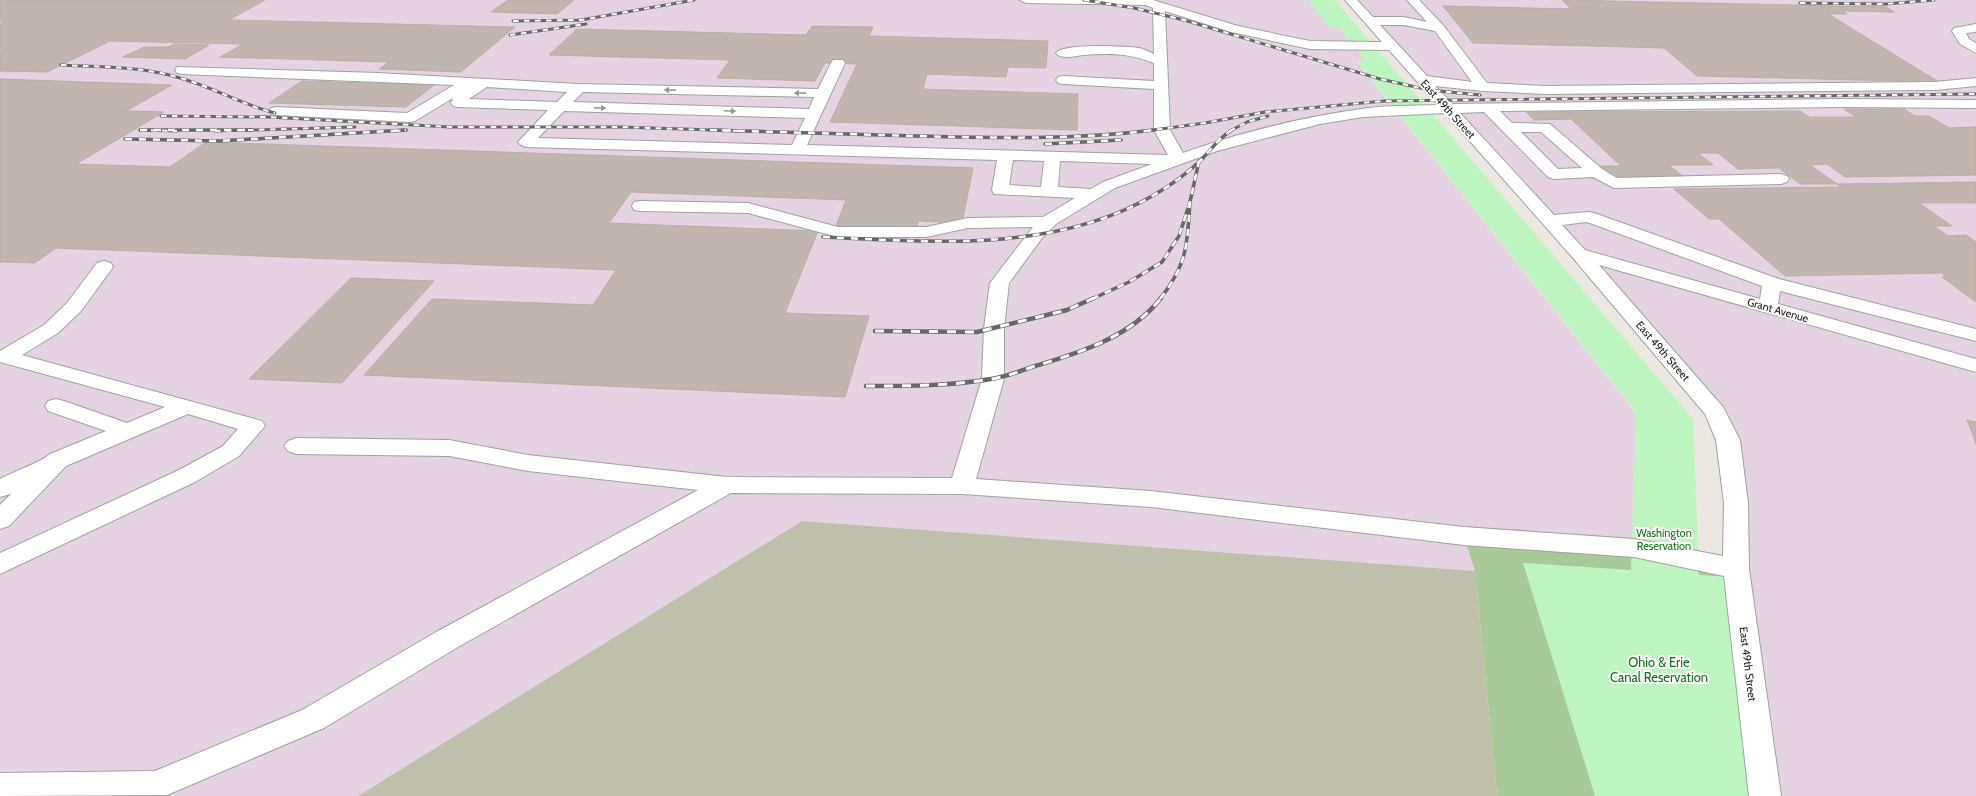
<svg xmlns="http://www.w3.org/2000/svg" width="1976" height="796" font-family="Cabin,sans-serif">
  <style>
    .industrial { fill: #e5d2e2 }
    .construction { fill: #c0bfac }
    .forest { fill: #a8ca96 }
    .park { fill: #bcf6be }
    .building { fill: #c0b6b0; stroke: #bdada3 }
    .lines { fill: none; stroke-linecap: round; stroke-linejoin: round }
    .minor-casing { stroke: #a1a1a1; stroke-width: 2 }
    .minor { fill: #fff; fill-rule: evenodd }
    .rail-far2-casing { stroke: #686868; stroke-width: 3 }
    .rail-far1-casing { stroke: #686868; stroke-width: 3.5 }
    .rail-casing { stroke: #686868; stroke-width: 4.5 }
    .rail-far2 { stroke: #fff; stroke-width: 2; stroke-dasharray: 5.5; stroke-linecap: butt }
    .rail-far1 { stroke: #fff; stroke-width: 2.5; stroke-dasharray: 7; stroke-linecap: butt }
    .rail { stroke: #fff; stroke-width: 3; stroke-dasharray: 9; stroke-linecap: butt }
    .oneway { fill: #989898 }
    .labels { text-anchor: middle; dominant-baseline: central; stroke-width: 4; stroke-linejoin: round; paint-order: stroke }
    .street-label { font-size: 11px; fill: #1a1a1a; stroke: #fff }
    .park-label { font-size: 11px; fill: #0f7211; stroke: #fff }
    .near-park-label { font-size: 13px; fill: #0f7211; stroke: #fff }
  </style>
  <rect width="100%" height="100%" fill="#ece7e0"/>
  <g class="industrial">
    <polygon points="0,0 1308,0 1330,27 1338,27 1366,61 1357,62 1639,417 1633,582 1534,576 802,521 358,796 0,796"/>
    <polygon points="1351,0 1976,0 1976,796 1766,796 1715,412"/>
  </g>
  <polygon class="construction" points="802,521 1475,571 1497,796 358,796"/>
  <polygon class="forest" points="1464,536 1736,569 1765,796 1497,796 1475,571"/>
  <polygon class="park" points="1308,0 1335,0 1693,419 1699,575 1749,578 1768,796 1595,796 1523,563 1631,570 1636,412 1357,61 1366,61 1338,27 1330,27"/>
  <g class="building">
    <polygon points="0,0 265,0 229,20 515,27 461,72 379,69 389,62 220,57 243,44 110,41 47,72 0,71 0,56 3,55 0,55 0,24 5,22 0,21"/>
    <polygon points="508,0 574,0 557,14 491,12"/>
    <polygon points="1562,0 1886,7 1894,12 1842,11 1847,14 1828,14 1939,82 1697,76 1664,48 1473,43 1443,6 1571,9"/>
    <polygon points="812,26 873,27 869,36 1048,41 1046,68 1008,67 1006,77 927,74 923,89 1078,94 1077,130 830,122 857,64 825,63 815,81 717,78 730,60 549,55 577,29 806,35"/>
    <polygon points="174,44 209,45 185,59 123,57 144,47 168,47"/>
    <polygon points="0,79 172,85 126,111 164,112 76,164 170,167 206,142 973,168 962,223 918,221 917,229 836,226 846,200 631,192 609,223 818,231 785,313 869,316 845,397 364,375 432,299 593,305 616,270 56,248 35,263 0,262"/>
    <polygon points="302,81 434,85 406,107 269,103"/>
    <polygon points="1844,109 1904,109 1915,116 1929,116 1949,128 1976,127 1976,175 1845,177 1827,164 1810,165 1837,184 1800,184 1779,168 1738,169 1718,153 1698,153 1713,165 1669,165 1686,179 1616,180 1601,166 1621,166 1571,119 1534,120 1526,112 1800,111 1809,117 1856,117"/>
    <polygon points="1976,182 1976,203 1919,203 1952,226 1934,226 1948,236 1966,235 1976,242 1976,302 1942,277 1946,277 1942,273 1785,276 1719,219 1709,219 1674,189 1840,187 1837,184"/>
    <polygon points="351,278 434,281 342,383 249,379"/>
    <polygon points="1967,420 1976,422 1976,444 1973,435"/>
  </g>
  <g class="lines">
    <defs>
      <g id="minor">
        <path d="M1020 0H1153L1238 26 1310 41 1382 42 1345 0H1357L1373 17H1404L1427 22 1407 0H1419L1443 25 1487 83 1546 86 1935 82 1976 78V86L1935 90 1546 94 1483 91 1435 86 1453 104 1843 99 1976 100V108L1843 107 1500 111 1512 123 1550 124 1602 169 1617 178 1781 174 1787 176 1789 179 1787 182 1781 184 1614 188 1593 177 1554 179 1548 177 1484 112 1460 113 1554 215 1588 212 1594 213 1779 279 1976 329V341L1780 291 1778 304 1976 359V372L1599 265 1723 407 1740 440 1748 503 1749 569 1781 796H1749L1724 576 1634 557 1464 545 1151 507 962 494 731 493 458 647 324 728 167 795 0 796V773L155 771 302 710 438 631 698 490 528 471 449 456 296 454 288 451 284 446 288 441 296 438 449 440 528 455 727 477 952 478 982 379 984 328 990 283 1033 227 968 228 926 237H838L748 213 640 211 634 210 632 206 634 202 640 201 748 203 838 227H926L968 218 1043 217 1075 198 994 194 992 190 997 160 526 147 521 145 518 142 548 110 458 107 453 106 451 103 453 98 415 121 410 122 276 115 271 114 269 111 271 108 276 107 407 113 454 85 182 74 177 73 175 70 177 67 378 73 579 84 818 89 831 63 833 60H843L845 63 807 145 1168 155 1154 130V89L1063 84 1058 83 1056 80 1058 77 1063 76 1154 81V63C1129 53 1110 53 1083 55 1076 56 1061 60 1056 53 1063 43 1126 46 1139 48 1144 49 1149 52 1154 54L1153 8 1146 5 1026 3ZM1165 11 1231 32 1310 49 1389 50 1438 105C1412 106 1386 105 1361 109 1303 117 1238 133 1183 153L1170 130ZM1380 25H1404L1435 31 1472 82 1427 76ZM487 87 567 92 557 102 469 99ZM583 92 814 97 809 109 573 102ZM564 111 805 118 792 145 538 138ZM1445 113 1573 258 1705 414 1716 440 1724 503 1723 556 1634 539 1464 527 1151 491 976 479 1004 379V328L1009 283 1042 238 1056 224 1115 188 1217 151 1320 124 1363 117ZM1521 132H1541L1582 168 1558 169ZM1013 160 1044 161 1041 187 1009 185ZM1060 161 1152 164 1103 182 1091 189 1058 187ZM1587 222 1762 286 1760 299 1585 250 1562 225Z"/>
        <polygon points="1976,24 1976,32 1966,33 1969,39 1976,43 1976,53 1960,44 1952,31 1954,28"/>
        <path d="M104 261 111 263 113 267 81 311 58 333 22 355 262 421 265 426 239 456 195 482 0 574V553L179 470 223 446 238 429 188 414 66 466 9 526 0 529V505L11 494 0 497V479C11 473 43 461 50 454L106 431 48 411 45 406 48 401 56 399 64 401 127 423 165 407 0 362V351L44 325 67 303 97 263Z"/>
      </g>
    </defs>
    <use href="#minor" class="minor-casing"/>
    <use href="#minor" class="minor"/>
    <defs>
      <g id="rail-far2">
        <polyline points="1084,0 1134,8 1184,20 1380,79 1429,90 1480,95"/>
        <polyline points="1800,3 1886,4 1934,0"/>
        <polyline points="513,21 581,20 694,0"/>
        <polyline points="510,35 586,24"/>
        <path d="M61 65C101 67 141 66 180 78 213 87 242 105 275 113"/>
        <polyline points="161,116 268,117 450,127 620,127 744,131"/>
        <polyline points="140,130 177,131"/>
        <polyline points="215,131 355,127"/>
        <polyline points="395,131 406,130"/>
        <polyline points="1146,131 1205,123 1265,112 1384,101 1976,94"/>
        <polyline points="1230,131 1247,122 1268,116"/>
      </g>
      <g id="rail-far1">
        <polyline points="140,130 253,130"/>
        <path d="M710 130C778 132 847 134 915 136 995 138 1074 140 1154 130"/>
        <polyline points="125,139 219,141 406,130"/>
        <polyline points="1045,144 1121,140"/>
        <path d="M823 237C933 242 1055 253 1154 195 1171 185 1188 173 1202 159 1212 148 1220 137 1232 130"/>
        <polyline points="1092,299 1129,282 1162,262 1179,236 1190,202 1199,161"/>
        <path d="M1160 299C1188 263 1187 245 1190 202"/>
      </g>
      <g id="rail">
        <polyline points="875,331 977,332 1067,310 1094,298"/>
        <path d="M866 386C908 386 950 386 991 379 1005 377 1018 372 1032 367 1078 353 1130 338 1161 298"/>
      </g>
    </defs>
    <use href="#rail-far2" class="rail-far2-casing"/>
    <use href="#rail-far1" class="rail-far1-casing"/>
    <use href="#rail" class="rail-casing"/>
    <use href="#rail-far2" class="rail-far2"/>
    <use href="#rail-far1" class="rail-far1"/>
    <use href="#rail" class="rail"/>
  </g>
  <defs><path id="oneway-solid" d="M-6-.8H1V-3.2L6.5 0L1 3.2V.8H-6Z"/></defs>
  <g class="oneway">
    <use href="#oneway-solid" transform="translate(670 90) rotate(-179)"/>
    <use href="#oneway-solid" transform="translate(800 93) rotate(-179)"/>
    <use href="#oneway-solid" transform="translate(600 108) rotate(2)"/>
    <use href="#oneway-solid" transform="translate(730 111) rotate(2)"/>
  </g>
  <g class="labels">
    <g class="street-label">
      <text transform="translate(1448 109) rotate(48)">East 49th Street</text>
      <text transform="translate(1778 310) rotate(16)">Grant Avenue</text>
      <text transform="translate(1663 351) rotate(49)">East 49th Street</text>
      <text transform="translate(1748 664) rotate(83)">East 49th Street</text>
    </g>
    <g class="park-label">
      <text x="1664" y="533">Washington<tspan x="1664" dy="13">Reservation</tspan></text>
    </g>
    <g class="near-park-label">
      <text x="1659" y="662">Ohio &amp; Erie<tspan x="1659" dy="15">Canal Reservation</tspan></text>
    </g>
  </g>
</svg>
